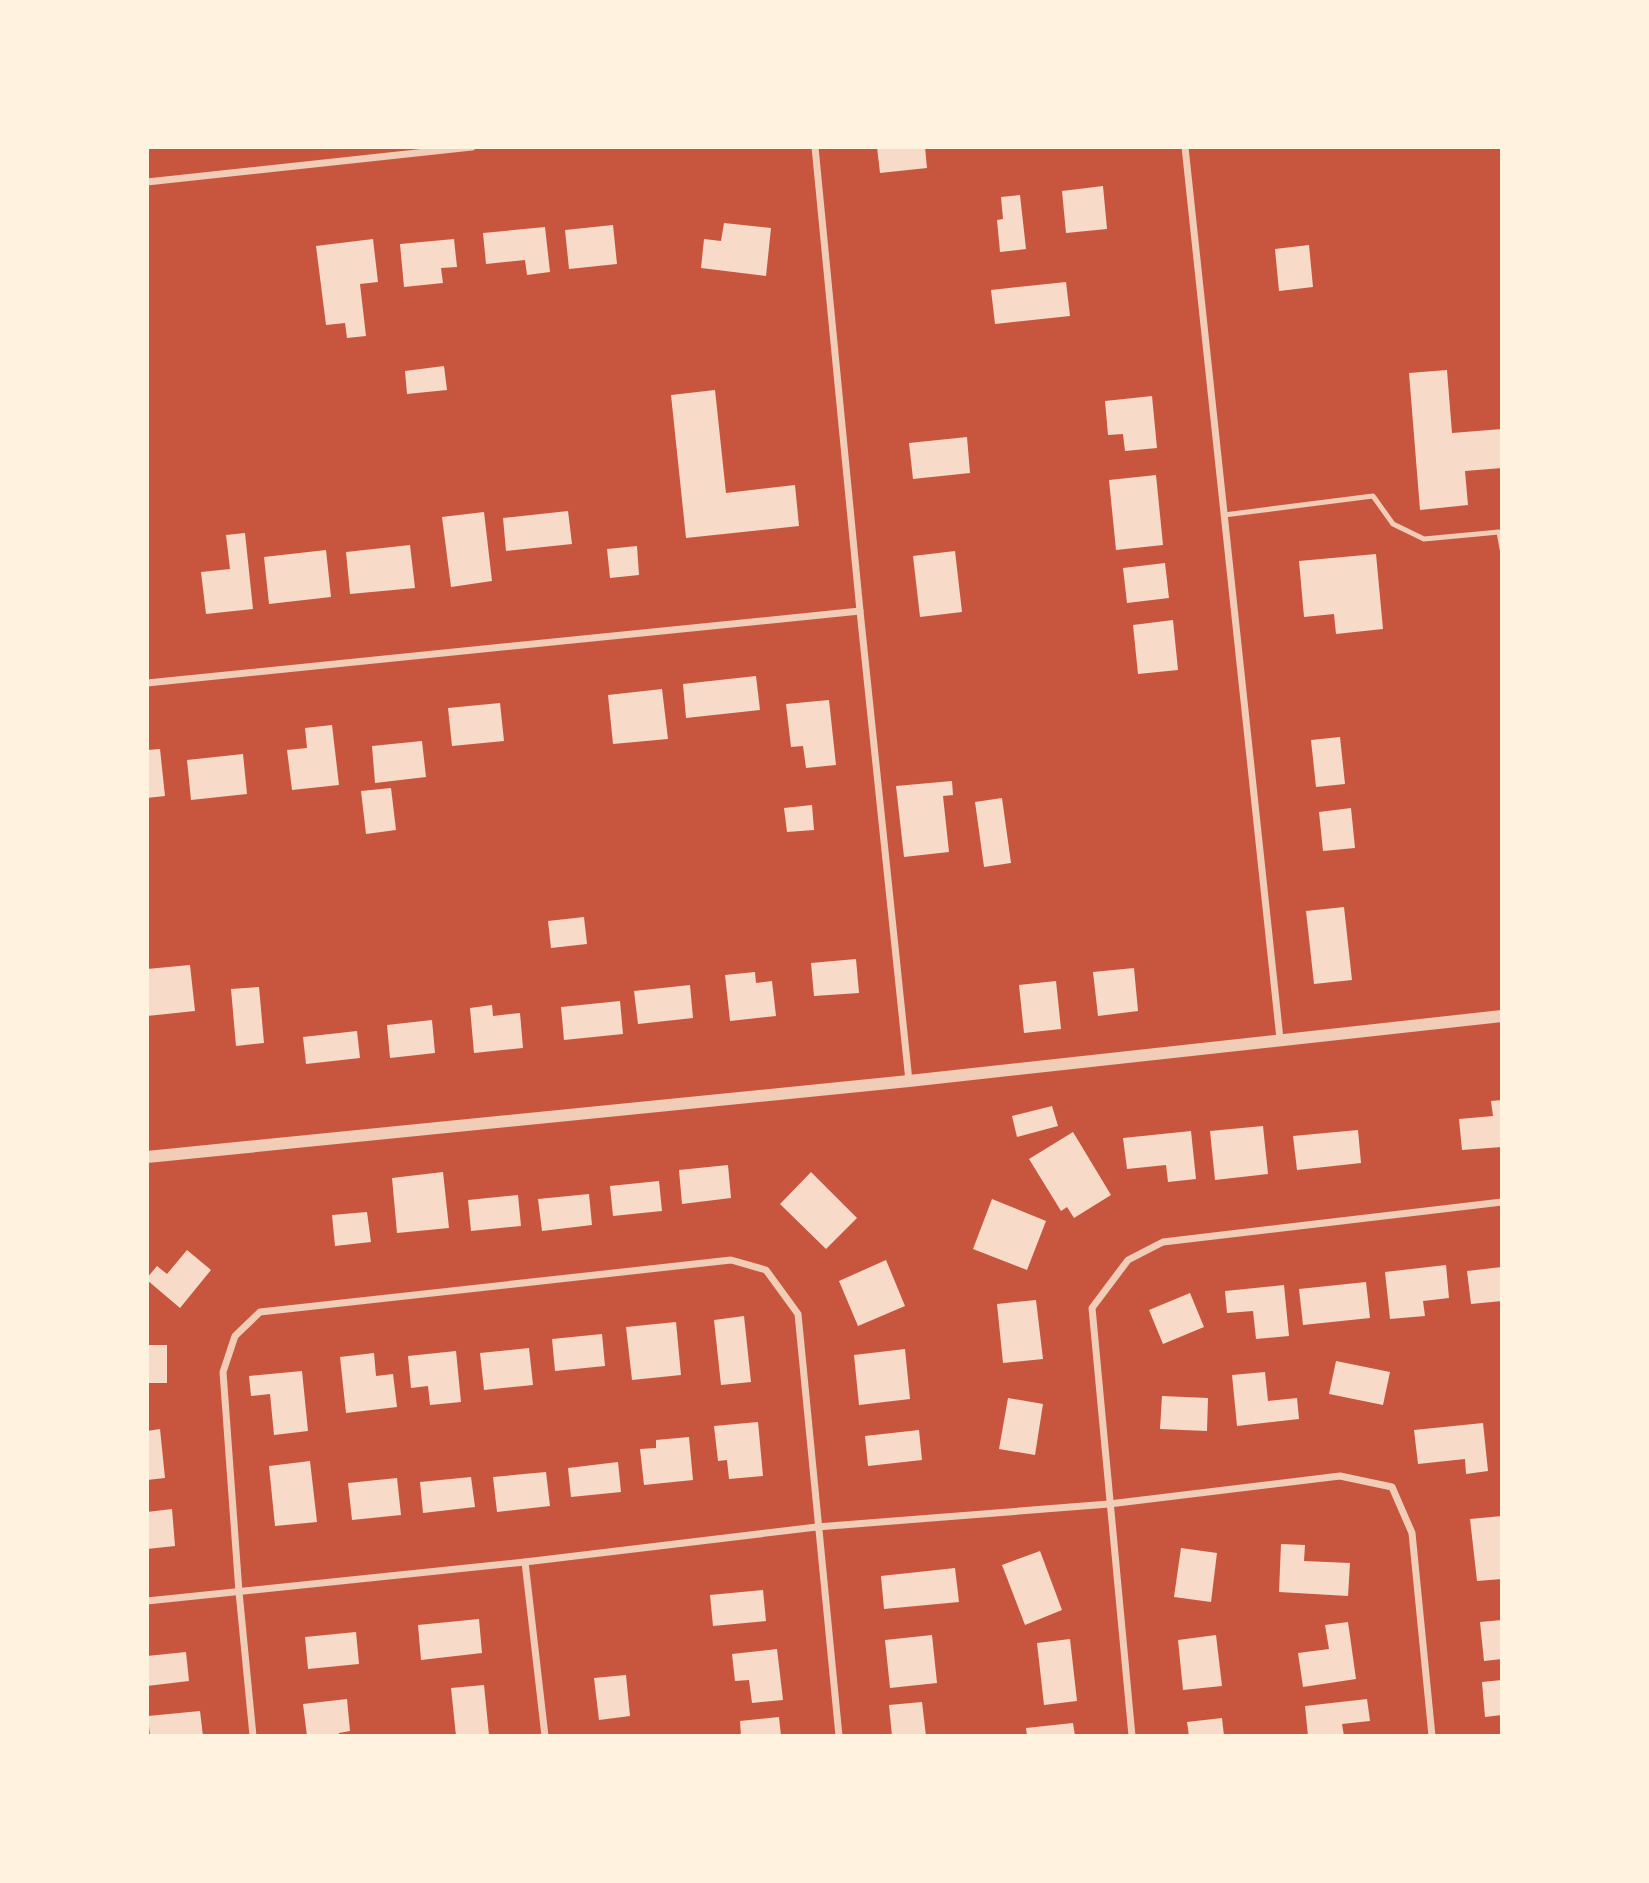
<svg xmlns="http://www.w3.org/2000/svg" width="1649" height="1883" font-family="'DM Sans',sans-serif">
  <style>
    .building { fill: #f7dbc8 }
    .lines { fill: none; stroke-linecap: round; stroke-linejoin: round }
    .service { stroke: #f1ccb7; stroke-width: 5 }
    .minor { stroke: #f1ccb7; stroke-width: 7 }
    .tertiary { stroke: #f1ccb7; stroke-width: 12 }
  </style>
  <rect width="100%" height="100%" fill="#c8553d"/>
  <g class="building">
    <polygon points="877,147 925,147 927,168 880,173"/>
    <polygon points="1103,186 1107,229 1066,233 1062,191"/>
    <polygon points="1020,195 1026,249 1000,252 997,220 1003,219 1001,197"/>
    <polygon points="724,223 771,228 766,276 701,268 704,239 721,241"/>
    <polygon points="613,225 617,264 569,269 565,230"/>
    <polygon points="545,227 550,272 527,275 525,260 486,264 483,233"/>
    <polygon points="373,239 378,282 360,284 366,336 347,338 345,323 326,325 316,246"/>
    <polygon points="454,239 457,267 441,268 443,283 404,287 400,244"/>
    <polygon points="1309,245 1313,287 1279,291 1275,249"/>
    <polygon points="1066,282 1070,316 995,324 991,290"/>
    <polygon points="444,366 447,390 407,394 405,371"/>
    <polygon points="1447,370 1452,433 1502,429 1502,468 1465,471 1468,505 1420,510 1409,373"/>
    <polygon points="715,390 726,493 795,485 799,526 686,538 671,395"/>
    <polygon points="1152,396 1157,448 1125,451 1123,434 1108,435 1105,401"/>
    <polygon points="967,437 970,473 913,479 909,443"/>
    <polygon points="1156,475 1163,545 1116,550 1109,480"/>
    <polygon points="568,511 572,544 506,551 503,518"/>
    <polygon points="484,512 492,581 451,587 442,517"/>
    <polygon points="245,533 253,609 206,614 201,572 230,569 226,535"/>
    <polygon points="410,545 415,588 350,594 346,552"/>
    <polygon points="637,546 639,575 610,578 607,549"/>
    <polygon points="326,550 331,597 269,604 264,557"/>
    <polygon points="955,551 962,612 920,617 913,556"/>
    <polygon points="1376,554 1383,629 1336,634 1334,614 1304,617 1299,561"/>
    <polygon points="1165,563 1169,598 1127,603 1123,568"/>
    <polygon points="1173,620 1178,670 1138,674 1133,625"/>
    <polygon points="756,676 760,710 686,718 683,684"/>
    <polygon points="662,689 668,739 613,744 608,695"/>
    <polygon points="829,700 836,765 806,768 803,746 791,747 786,704"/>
    <polygon points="500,703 504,741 452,746 448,708"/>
    <polygon points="332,725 339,785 292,790 287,750 307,748 305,728"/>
    <polygon points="1340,737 1345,784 1316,787 1311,740"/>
    <polygon points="422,741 426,777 375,783 372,746"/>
    <polygon points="160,749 165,796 147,798 147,750"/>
    <polygon points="243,754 247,794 191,800 187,760"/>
    <polygon points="952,781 953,795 943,796 949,852 904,857 896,786"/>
    <polygon points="391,788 396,830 366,834 361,791"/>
    <polygon points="1002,798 1011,863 984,867 975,802"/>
    <polygon points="812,805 814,830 787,832 784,808"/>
    <polygon points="1351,808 1355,848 1323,851 1319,812"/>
    <polygon points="1344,907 1352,980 1314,984 1306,911"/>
    <polygon points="584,917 587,944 551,948 548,921"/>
    <polygon points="856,959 859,993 814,996 811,963"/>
    <polygon points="190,965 195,1011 147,1016 147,969"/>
    <polygon points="1134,968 1138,1011 1098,1016 1093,972"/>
    <polygon points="755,972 756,983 772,981 776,1016 730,1021 725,975"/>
    <polygon points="1056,981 1061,1029 1024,1033 1019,985"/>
    <polygon points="690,985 693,1018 638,1024 634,991"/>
    <polygon points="259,987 264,1043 236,1046 231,989"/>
    <polygon points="620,1001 623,1034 564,1040 561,1007"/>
    <polygon points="492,1005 493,1016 520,1013 523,1048 474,1053 470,1008"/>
    <polygon points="432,1020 435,1053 390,1058 387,1025"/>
    <polygon points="357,1031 360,1058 306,1064 303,1037"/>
    <polygon points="1502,1100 1502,1147 1462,1150 1459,1119 1493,1116 1491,1101"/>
    <polygon points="1052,1106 1058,1126 1017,1137 1012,1116"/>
    <polygon points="1263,1126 1268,1174 1215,1180 1210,1131"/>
    <polygon points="1358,1130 1361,1163 1297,1170 1293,1136"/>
    <polygon points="1191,1131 1196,1179 1168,1182 1166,1165 1127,1169 1123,1138"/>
    <polygon points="1073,1132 1111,1195 1074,1218 1067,1207 1061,1211 1029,1159"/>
    <polygon points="728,1165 731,1198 682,1204 679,1170"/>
    <polygon points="443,1172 449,1228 397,1233 392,1178"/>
    <polygon points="811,1172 857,1218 826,1249 780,1204"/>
    <polygon points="659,1181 662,1211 613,1216 610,1186"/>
    <polygon points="589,1194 592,1225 542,1231 538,1199"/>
    <polygon points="518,1195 521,1226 471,1231 468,1200"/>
    <polygon points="992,1199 1046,1221 1027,1270 973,1249"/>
    <polygon points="367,1212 371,1242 335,1246 332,1215"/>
    <polygon points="187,1250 211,1270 180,1308 147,1280 147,1278 157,1266 167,1274"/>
    <polygon points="886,1260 905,1306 858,1326 839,1281"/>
    <polygon points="1446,1265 1449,1298 1423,1301 1425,1316 1390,1319 1385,1272"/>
    <polygon points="1502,1267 1502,1301 1471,1304 1467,1271"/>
    <polygon points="1366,1282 1370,1318 1303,1325 1299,1289"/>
    <polygon points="1284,1285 1289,1336 1256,1339 1253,1311 1227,1313 1225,1291"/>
    <polygon points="1190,1293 1204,1327 1163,1344 1149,1310"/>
    <polygon points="1036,1300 1043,1359 1003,1363 997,1304"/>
    <polygon points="744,1316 751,1382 721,1385 714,1320"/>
    <polygon points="676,1322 681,1375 632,1380 626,1327"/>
    <polygon points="602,1334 605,1366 555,1371 552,1339"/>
    <rect x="147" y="1345" width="20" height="38"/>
    <polygon points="529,1348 533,1385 484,1390 480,1353"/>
    <polygon points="905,1349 910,1399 859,1405 854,1355"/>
    <polygon points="456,1351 461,1402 430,1405 428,1386 411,1388 408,1356"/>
    <polygon points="374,1353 376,1376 393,1374 397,1407 346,1413 340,1357"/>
    <polygon points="1336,1361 1390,1372 1383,1405 1329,1394"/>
    <polygon points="302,1371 308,1431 274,1435 270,1394 251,1396 249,1376"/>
    <polygon points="1265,1372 1268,1401 1297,1398 1299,1419 1237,1426 1232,1375"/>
    <polygon points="1162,1396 1208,1398 1207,1431 1160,1429"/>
    <polygon points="1008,1398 1043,1404 1035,1455 999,1449"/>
    <polygon points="758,1422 763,1476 729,1479 727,1460 718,1461 714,1426"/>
    <polygon points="1483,1423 1488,1471 1466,1474 1465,1459 1418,1464 1414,1430"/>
    <polygon points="160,1429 165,1478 147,1480 147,1431"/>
    <polygon points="919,1430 922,1460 868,1466 865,1436"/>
    <polygon points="689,1437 693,1480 644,1485 640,1449 656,1448 656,1440"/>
    <polygon points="310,1461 317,1522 275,1526 269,1466"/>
    <polygon points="618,1462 621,1492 571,1497 568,1468"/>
    <polygon points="546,1472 550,1506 497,1512 493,1477"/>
    <polygon points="471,1477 475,1507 423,1513 420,1482"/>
    <polygon points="397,1478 401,1515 352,1520 348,1483"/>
    <polygon points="172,1509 175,1546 147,1549 147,1512"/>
    <polygon points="1502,1516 1502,1579 1477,1581 1470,1519"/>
    <polygon points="1281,1544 1305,1545 1304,1561 1350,1563 1348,1596 1279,1592"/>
    <polygon points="1181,1548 1217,1553 1211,1602 1174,1597"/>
    <polygon points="1040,1551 1062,1610 1025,1625 1002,1565"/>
    <polygon points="955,1568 959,1602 884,1609 881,1576"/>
    <polygon points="763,1590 766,1621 713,1626 710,1595"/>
    <polygon points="479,1619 482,1653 421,1660 418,1625"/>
    <polygon points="1502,1620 1502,1659 1484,1661 1480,1622"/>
    <polygon points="1348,1622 1356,1679 1303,1687 1298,1653 1329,1649 1325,1625"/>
    <polygon points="356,1632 359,1664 308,1669 305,1637"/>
    <polygon points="932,1635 937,1683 890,1688 885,1640"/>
    <polygon points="1216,1635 1222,1686 1183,1690 1178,1640"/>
    <polygon points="1070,1639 1077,1701 1044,1705 1037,1643"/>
    <polygon points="777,1649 783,1700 752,1703 749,1680 735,1681 732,1654"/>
    <polygon points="186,1652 189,1681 147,1686 147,1656"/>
    <polygon points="626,1675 630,1716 599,1720 594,1678"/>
    <polygon points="1502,1680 1502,1715 1485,1717 1482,1682"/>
    <polygon points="484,1685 489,1735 456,1736 451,1688"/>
    <polygon points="347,1699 350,1731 339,1733 339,1736 307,1736 303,1704"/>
    <polygon points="1367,1699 1370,1721 1342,1724 1344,1736 1308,1736 1305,1706"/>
    <polygon points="922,1702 926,1736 892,1736 889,1705"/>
    <polygon points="200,1711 203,1736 150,1736 148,1716"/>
    <polygon points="779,1717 781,1736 741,1736 740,1721"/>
    <polygon points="1222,1718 1224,1736 1189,1736 1187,1722"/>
    <polygon points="1073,1723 1075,1736 1027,1736 1026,1728"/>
  </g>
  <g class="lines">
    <polyline class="service" points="1224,515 1373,496 1393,524 1424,539 1499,532 1502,549"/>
    <g class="minor">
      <polyline points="815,147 860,611 909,1081"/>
      <polyline points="1185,147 1280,1039"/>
      <polyline points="147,182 472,147"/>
      <polyline points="147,683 860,611"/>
      <polyline points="525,1562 545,1736"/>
      <polyline points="147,1601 525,1562 817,1527 1109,1504 1340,1476 1392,1487 1412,1533 1432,1736"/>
      <polyline points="253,1736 239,1592 223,1372 235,1336 260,1312 731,1260 766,1270 798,1314 839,1736"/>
      <polyline points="1132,1736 1092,1308 1128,1260 1163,1242 1502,1202"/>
    </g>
    <polyline class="tertiary" points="147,1157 909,1081 1502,1016"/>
  </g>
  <rect width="1649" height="1883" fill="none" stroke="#fff3e0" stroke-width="298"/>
</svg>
